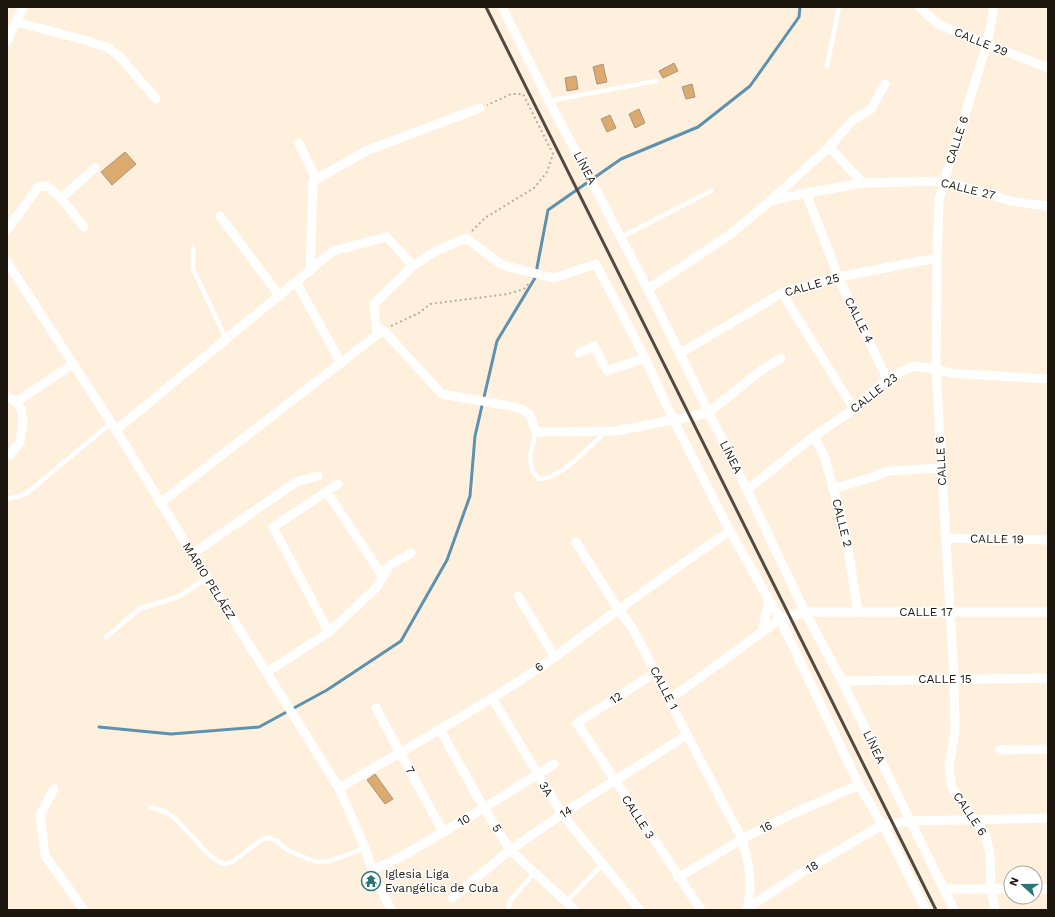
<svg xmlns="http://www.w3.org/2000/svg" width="1055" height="917" font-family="'Work Sans',sans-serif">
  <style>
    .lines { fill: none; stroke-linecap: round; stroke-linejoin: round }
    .stream { stroke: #5e91ad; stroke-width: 3 }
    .building { fill: #dcaa6e; stroke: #a69581 }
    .path { stroke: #b9ad9e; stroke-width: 2; stroke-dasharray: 2 3; stroke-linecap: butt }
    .lane { stroke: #fff; stroke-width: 4.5 }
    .street { stroke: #fff; stroke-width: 9 }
    .rail { stroke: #524a40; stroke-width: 3 }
    .labels { text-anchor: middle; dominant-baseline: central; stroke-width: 3; stroke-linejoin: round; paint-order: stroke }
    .street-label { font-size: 12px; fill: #1d170f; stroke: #fff }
    .poi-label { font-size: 12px; fill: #1d170f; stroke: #fff; text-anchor: start }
  </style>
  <rect width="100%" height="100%" fill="#fff0de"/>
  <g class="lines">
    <polyline class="stream" points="99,727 171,734 259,727 327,690 401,641 447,560 470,496 475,436 497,341 535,278 548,210 621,159 698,127 750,86 799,17 800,7"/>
  </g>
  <g class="building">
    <polygon points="674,63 678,71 663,78 659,71"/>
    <polygon points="603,64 607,82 597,84 593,67"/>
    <polygon points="576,76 578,89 567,91 565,78"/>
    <polygon points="692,84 695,97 686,99 682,87"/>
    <polygon points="639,109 645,123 635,128 629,114"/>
    <polygon points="610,115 616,128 607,132 601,119"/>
    <polygon points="125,152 136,164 112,185 101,172"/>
    <polygon points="375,774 393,799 385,804 367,780"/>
  </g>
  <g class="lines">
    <g class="path">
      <polyline points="472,231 485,218 534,188 547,172 553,154 523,94 511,94 487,105"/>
      <polyline points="391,326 419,313 430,304 508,294 524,289 530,282"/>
    </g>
    <g class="lane">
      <polyline points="827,66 839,7"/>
      <polyline points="549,101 656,81"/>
      <polyline points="621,237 711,191"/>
      <polyline points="193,248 193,269 226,339"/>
      <path d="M536 432C531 448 525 467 539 479 560 479 589 447 605 432"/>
      <polyline points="7,499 20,496 27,493 111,423"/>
      <polyline points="106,637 141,608 178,597 207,578"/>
      <polyline points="151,807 166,812 177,820 209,855 219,862 225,864 234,861 262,839 268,838 277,841 287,850 316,862 330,861 365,848"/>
      <polyline points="566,902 603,864"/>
      <polyline points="508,910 510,901 535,872"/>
    </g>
    <g class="street">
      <polyline points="502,7 549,101 648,289 747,490 805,612 842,681 954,910"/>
      <polyline points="919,7 938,24 961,34 1048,68"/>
      <polyline points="994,7 987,44 944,181 939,200 937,258 936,369 954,679 955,731 949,766 952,788 973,818 985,833 990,854 991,889 995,910"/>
      <polyline points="16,22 85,40 109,48 121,58 156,99"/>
      <polyline points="7,41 23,7"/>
      <polyline points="299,143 316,179"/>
      <polyline points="829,147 863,183"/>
      <polyline points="806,193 832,260 838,277 887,379"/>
      <polyline points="61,198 84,227"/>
      <polyline points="771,200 829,147 852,121 871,109 885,84"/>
      <polyline points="220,216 279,295"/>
      <polyline points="7,230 38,187 47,186 61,198 95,168"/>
      <polyline points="7,262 116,430 201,568 339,788 365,848 372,870 391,910"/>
      <polyline points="310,271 313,181 368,150 480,108"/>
      <polyline points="296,282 341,363"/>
      <polyline points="648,289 728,236 770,201 806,193 863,183 944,181 1011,201 1048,206"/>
      <polyline points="782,293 854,409"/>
      <polyline points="377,335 374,304 413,266 434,252 466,238 502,265 554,278 596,264 645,358 673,419 730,531 780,619 859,785 890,838 926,910"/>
      <polyline points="579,353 594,346 607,371 645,358"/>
      <polyline points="679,354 782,293 838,277 937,258"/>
      <polyline points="7,396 16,402 21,409 23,422 20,442 10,455"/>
      <polyline points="16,402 73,364"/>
      <polyline points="116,430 333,251 387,237 413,266"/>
      <polyline points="814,436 825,458 846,536 858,612"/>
      <polyline points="833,489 873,477 888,471 942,468"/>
      <polyline points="747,490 814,436 854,409 887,379 913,366 936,369 951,373 1048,379"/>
      <polyline points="327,492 383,577"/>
      <polyline points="160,503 383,330 442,394 511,406 523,410 530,415 536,432 616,431 708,413 760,371 781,358"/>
      <polyline points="946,538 1048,540"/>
      <polyline points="576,542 618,609 631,626 645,652 687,735 742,839 749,867 750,890 747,910"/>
      <polyline points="192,554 296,482 318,476"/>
      <polyline points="518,596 555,657"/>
      <polyline points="329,632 273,527 338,484"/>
      <polyline points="762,632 769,600"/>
      <polyline points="267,672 329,632 376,588 389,566 411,553"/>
      <polyline points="656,672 577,723 701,910"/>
      <polyline points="842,681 1048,678"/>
      <polyline points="492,698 562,814 640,910"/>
      <polyline points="670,699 780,619 805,612 1048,612"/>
      <polyline points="376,708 443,832"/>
      <polyline points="440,730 484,808 510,850 575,910"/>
      <polyline points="1000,750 1048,749"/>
      <path d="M339 788C412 745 486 705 555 657 576 641 597 625 618 610 655 583 692 556 730 531"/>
      <polyline points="54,789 40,815 45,856 84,910"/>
      <polyline points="372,870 399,858 484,808 554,764"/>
      <polyline points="678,878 742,839 792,814 859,785"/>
      <polyline points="944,889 1011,889"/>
      <polyline points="1035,889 1048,889"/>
      <polyline points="452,898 510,850 562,814 687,735"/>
      <polyline points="746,909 807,869 882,825 909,821 1048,818"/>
    </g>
    <polyline class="rail" points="486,7 936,910"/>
  </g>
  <defs>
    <symbol id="temple-ring" viewBox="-11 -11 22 22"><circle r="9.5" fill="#fff" stroke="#2a7578" stroke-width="1.5"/><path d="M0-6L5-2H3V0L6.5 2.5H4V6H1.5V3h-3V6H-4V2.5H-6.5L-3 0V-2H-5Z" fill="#2a7578"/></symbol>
  </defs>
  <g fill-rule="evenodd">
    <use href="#temple-ring" x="360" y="870" width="22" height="22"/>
  </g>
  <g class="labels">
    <g class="street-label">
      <text transform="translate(981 42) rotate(22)">CALLE 29</text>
      <text transform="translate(957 140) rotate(-72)">CALLE 6</text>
      <text transform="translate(585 168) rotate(62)">LÍNEA</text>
      <text transform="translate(968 189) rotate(14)">CALLE 27</text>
      <text transform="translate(812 285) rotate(-16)">CALLE 25</text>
      <text transform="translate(859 320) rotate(63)">CALLE 4</text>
      <text transform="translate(874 393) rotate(-38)">CALLE 23</text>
      <text transform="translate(731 457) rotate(63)">LÍNEA</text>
      <text transform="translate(941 461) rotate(-93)">CALLE 6</text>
      <text transform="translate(842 523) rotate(76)">CALLE 2</text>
      <text transform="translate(997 539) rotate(1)">CALLE 19</text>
      <text transform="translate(209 581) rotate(58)">MARIO PELÁEZ</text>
      <text x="926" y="612">CALLE 17</text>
      <text transform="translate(539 667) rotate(-34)">6</text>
      <text x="945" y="679">CALLE 15</text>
      <text transform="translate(664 688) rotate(63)">CALLE 1</text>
      <text transform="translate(616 698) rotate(-33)">12</text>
      <text transform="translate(874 747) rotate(64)">LÍNEA</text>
      <text transform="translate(410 770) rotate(62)">7</text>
      <text transform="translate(546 789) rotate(58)">3A</text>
      <text transform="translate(566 812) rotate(-32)">14</text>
      <text transform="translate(970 814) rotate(56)">CALLE 6</text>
      <text transform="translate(638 817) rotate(57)">CALLE 3</text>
      <text transform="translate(464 820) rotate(-30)">10</text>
      <text transform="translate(766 827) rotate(-27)">16</text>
      <text transform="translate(497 828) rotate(58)">5</text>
      <text transform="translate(812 867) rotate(-31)">18</text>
    </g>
    <g class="poi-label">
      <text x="385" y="874">Iglesia Liga<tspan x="385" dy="14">Evangélica de Cuba</tspan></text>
    </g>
  </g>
  <rect width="1055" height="917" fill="none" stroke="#1d170f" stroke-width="16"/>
  <g transform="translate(1023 885) rotate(291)"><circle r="19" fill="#ffffff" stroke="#a5a29f"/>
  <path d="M0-3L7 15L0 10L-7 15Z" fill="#2a7578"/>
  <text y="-6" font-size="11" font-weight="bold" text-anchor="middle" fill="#1d170f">N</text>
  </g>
</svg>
